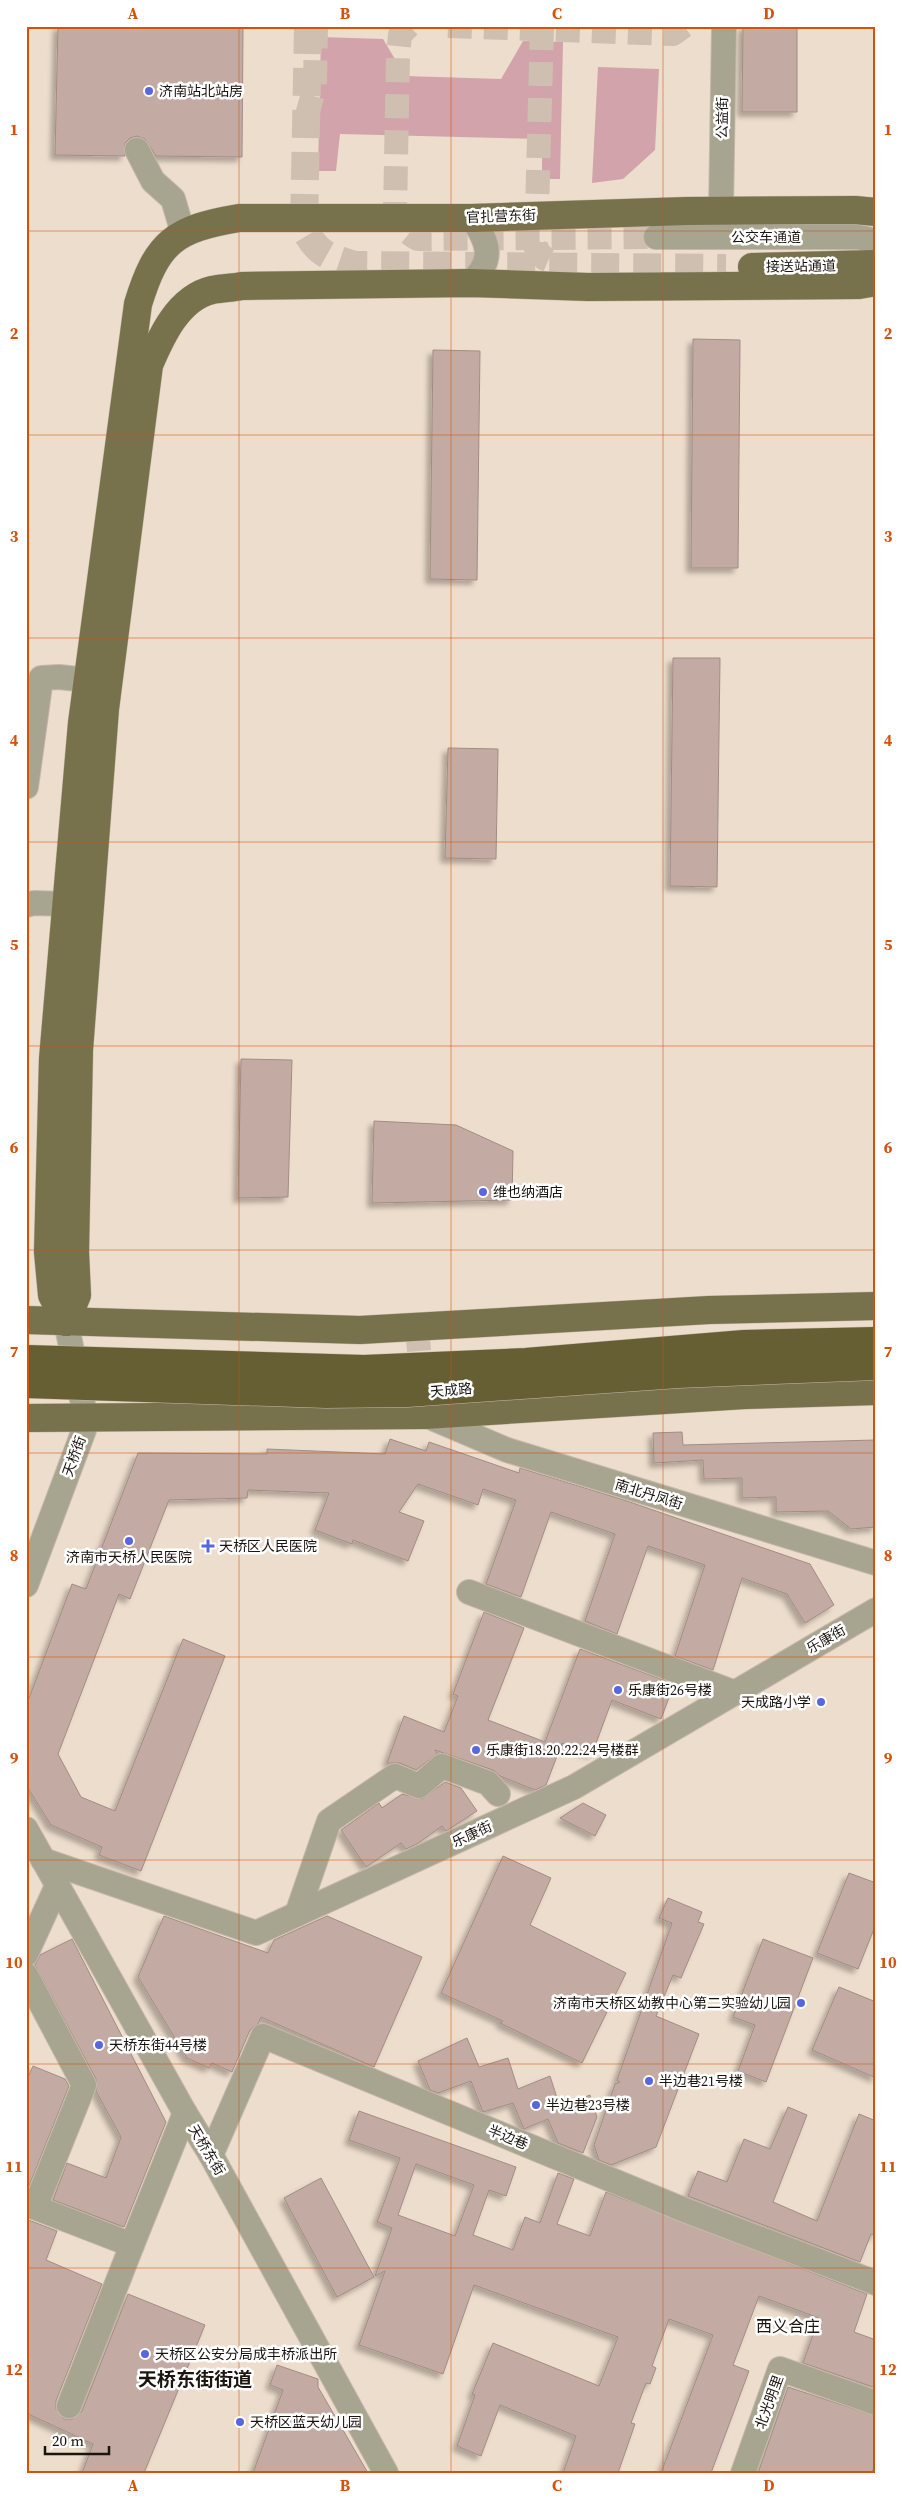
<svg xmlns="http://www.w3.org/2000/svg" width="902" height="2499" font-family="'Source Serif 4','Noto Sans SC',serif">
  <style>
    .green { fill: #d2a3ab }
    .building { fill: #c3aba4; stroke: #a28c85; fill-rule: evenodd; filter: url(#shadow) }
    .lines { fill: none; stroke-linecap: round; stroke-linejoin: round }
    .minor-tunnel { stroke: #cebfb0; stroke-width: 24; stroke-dasharray: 24 12; stroke-linecap: butt }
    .major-tunnel { stroke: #cebfb0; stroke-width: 28; stroke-dasharray: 28 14; stroke-linecap: butt }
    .minor-casing { stroke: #c7b9aa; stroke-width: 26 }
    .major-casing { stroke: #c7b9aa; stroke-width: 29 }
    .minor { stroke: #a7a490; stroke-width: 24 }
    .major { stroke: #77724c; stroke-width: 28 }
    .highway-bridge-casing { stroke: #c7b9aa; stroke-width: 29; stroke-linecap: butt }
    .highway-bridge { stroke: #665f33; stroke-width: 28 }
    .grid { fill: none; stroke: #d4520c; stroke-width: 1; stroke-opacity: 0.55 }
    .poi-dot { fill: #5767de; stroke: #fff; stroke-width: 2 }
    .labels { text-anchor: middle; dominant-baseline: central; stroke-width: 5; stroke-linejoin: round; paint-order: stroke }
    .poi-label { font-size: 14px; fill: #1b150f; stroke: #fff; text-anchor: start }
    .street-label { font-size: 14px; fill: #1b150f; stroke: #fff }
    .quarter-label { font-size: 16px; fill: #1b150f; stroke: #fff }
    .district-label { font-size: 19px; font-weight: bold; fill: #1b150f; stroke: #fff }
    .neatline { fill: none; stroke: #d4520c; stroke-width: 2 }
    .grid-label { font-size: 16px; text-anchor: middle; font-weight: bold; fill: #d4520c }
  </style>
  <defs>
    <filter id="shadow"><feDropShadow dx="-4.5" dy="4.5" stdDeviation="2.5" flood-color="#0004"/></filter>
  </defs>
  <rect width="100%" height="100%" fill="#edddcc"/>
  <g class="green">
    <polygon points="321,37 383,39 405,76 501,79 523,41 563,42 560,179 542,179 542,139 340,134 336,171 318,171"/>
    <polygon points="598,67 659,69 655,150 623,179 592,183"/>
  </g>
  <g class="building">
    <polygon points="58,26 243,26 242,157 156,156 145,139 137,136 130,138 125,143 125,156 55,155"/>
    <polygon points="743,26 797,26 797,112 742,112"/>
    <polygon points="693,339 740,340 738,568 691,568"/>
    <polygon points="433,350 480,351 477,580 430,579"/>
    <polygon points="673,658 720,658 717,887 670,886"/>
    <polygon points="448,748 498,749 496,859 445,858"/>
    <polygon points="241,1059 292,1060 288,1197 238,1198"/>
    <polygon points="374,1121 456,1125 513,1151 512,1200 372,1203"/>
    <polygon points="682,1432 683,1445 876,1440 876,1527 851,1529 828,1511 776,1512 776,1497 742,1498 742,1478 704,1479 703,1460 654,1463 653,1433"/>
    <polygon points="390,1439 426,1451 429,1442 519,1473 520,1468 624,1500 810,1564 834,1605 805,1623 787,1594 742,1578 713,1670 675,1656 705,1565 648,1546 617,1634 585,1621 615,1534 551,1512 521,1597 486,1584 516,1500 483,1489 478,1505 418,1484 399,1512 424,1521 408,1561 353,1540 352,1544 315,1530 329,1493 248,1490 247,1498 169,1500 130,1599 119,1594 58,1754 81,1797 115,1811 183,1639 225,1656 141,1871 99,1855 102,1847 51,1825 26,1785 26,1706 72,1584 86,1589 138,1453 267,1454 267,1449 385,1454"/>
    <polygon points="484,1612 524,1628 488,1720 545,1742 580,1649 674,1684 661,1719 612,1700 592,1754 562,1743 546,1785 535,1790 500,1776 493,1770 435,1750 437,1754 416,1770 400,1763 387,1763 404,1716 444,1732 458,1696 453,1694"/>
    <polygon points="445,1782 461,1788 477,1811 446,1831 442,1826 417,1844 406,1849 401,1843 366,1867 341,1830 379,1803 382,1808 402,1794 422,1799"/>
    <polygon points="583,1803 606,1815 595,1836 560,1818"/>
    <polygon points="503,1856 551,1878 530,1925 626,1973 582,2063 500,2023 503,2021 441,1993"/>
    <polygon points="849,1873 876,1883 876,1924 858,1969 817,1953"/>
    <polygon points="668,1898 702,1912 698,1922 704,1924 681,1978 673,1975 656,2016 699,2034 656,2147 611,2165 599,2160 594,2145 615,2084 620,2082 617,2080 672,1923 659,1918"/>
    <polygon points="164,1916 268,1953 274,1940 327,1916 422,1957 374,2067 261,2017 258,2024 250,2030 232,2072 212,2063 209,2068 187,2058 138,1977"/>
    <polygon points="72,1939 166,2122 124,2227 53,2200 67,2163 106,2178 121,2137 96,2091 96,2079 35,1965 40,1955"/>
    <polygon points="763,1939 813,1958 766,2082 738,2071 755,2025 733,2017"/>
    <polygon points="839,1987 876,2002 876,2078 812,2050"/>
    <polygon points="467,2038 479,2067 508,2058 518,2089 550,2076 560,2107 590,2095 597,2117 583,2153 558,2143 548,2119 524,2129 513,2103 483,2112 471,2081 438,2093 430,2090 418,2061"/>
    <polygon points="33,2066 65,2079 69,2086 27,2191 26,2082"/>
    <polygon points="788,2107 807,2115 773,2202 817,2221 859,2114 876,2121 876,2235 871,2234 860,2262 688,2196 698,2171 727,2182 744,2139 770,2149"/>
    <path d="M359 2111 516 2167 506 2196 489 2190 473 2235 513 2250 525 2217 540 2223 558 2173 574 2179 557 2224 590 2236 606 2192 867 2294 854 2332 876 2340V2388L803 2363 819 2318 759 2296 733 2365 749 2371 711 2473H661L713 2335 669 2319 652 2366 656 2368 650 2384 646 2383 631 2423 635 2424 618 2473H563L576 2436 500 2405 481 2456 457 2446 475 2395 472 2394 493 2343 599 2386 618 2337 474 2285 443 2374 359 2345 385 2271 375 2276 392 2228 377 2222 400 2158 349 2140ZM416 2164 474 2185 455 2236 398 2215Z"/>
    <polygon points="321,2178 374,2277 337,2297 284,2198"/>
    <polygon points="26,2219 57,2231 46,2260 102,2284 56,2401 56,2409 64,2419 72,2419 82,2411 128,2294 205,2325 144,2473 82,2473 93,2444 26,2413"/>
    <polygon points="277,2365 318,2379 318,2387 368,2473 253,2473 283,2390 270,2385"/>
    <polygon points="788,2387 876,2416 876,2461 872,2473 758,2473"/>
  </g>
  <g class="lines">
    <g class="minor-tunnel">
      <path d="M409 26 400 35 398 55 395 213C401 225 405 233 418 239L656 237"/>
      <polyline points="448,26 673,34 684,26"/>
      <polyline points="542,26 536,249 545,259 564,267"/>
      <polyline points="306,119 315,86 316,26"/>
      <polyline points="417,1327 422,1385"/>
    </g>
    <path class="major-tunnel" d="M308 26 304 228C317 254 328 257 355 265L726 268"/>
    <defs>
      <g id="minor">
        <polyline points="137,150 153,181 173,199 183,233"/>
        <polyline points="721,211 724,26"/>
        <polyline points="656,237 858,237 876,241"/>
        <path d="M470 283C495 260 489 244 472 218"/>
        <polyline points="26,787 41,678 59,677 87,680"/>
        <polyline points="26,905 34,903 66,904"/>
        <polyline points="425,1415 507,1450 876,1563"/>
        <polyline points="26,1585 84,1430 86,1419 66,1322"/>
        <polyline points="469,1592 735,1693"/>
        <polyline points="26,1829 185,2113 211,2155 386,2473"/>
        <polyline points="43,1860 256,1933 574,1787 876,1610"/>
        <polyline points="297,1914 329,1821 395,1776 419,1786 442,1766 488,1783 498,1794"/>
        <polyline points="26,1954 57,1886"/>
        <polyline points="26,1975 84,2085 35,2207"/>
        <polyline points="211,2155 263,2036 677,2207 876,2283"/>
        <polyline points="26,2204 132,2245 185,2113"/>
        <polyline points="69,2406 132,2245"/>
        <polyline points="743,2473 780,2369 876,2403"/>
      </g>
      <g id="major">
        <polyline points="752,267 876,264"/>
        <polyline points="26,1320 360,1330 709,1310 876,1306"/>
        <path d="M66 1322 52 1295 48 1252 53 1059 82 723 138 304C157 242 174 229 239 218H472L687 211 855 210 876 212"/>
        <path d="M66 1322 77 1295 75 1252 79 1050 105 709 149 365C161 337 178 298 212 290 222 288 232 288 242 286L470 283 588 287 859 285 876 282"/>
        <polyline points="26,1418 425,1415 745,1395 876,1391"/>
      </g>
    </defs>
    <use href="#minor" class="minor-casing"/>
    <use href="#major" class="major-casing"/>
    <use href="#minor" class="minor"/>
    <use href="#major" class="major"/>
    <defs>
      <g id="highway-bridge">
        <polyline points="26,1359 364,1369 526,1362 744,1344 876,1341"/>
        <polyline points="26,1384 326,1394 407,1393 678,1374 876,1366"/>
      </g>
    </defs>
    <use href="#highway-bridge" class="highway-bridge-casing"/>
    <use href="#highway-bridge" class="highway-bridge"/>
  </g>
  <path class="grid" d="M239 26V2473M451 26V2473M663 26V2473M26 231H876M26 435H876M26 638H876M26 842H876M26 1046H876M26 1250H876M26 1453H876M26 1657H876M26 1860H876M26 2064H876M26 2268H876"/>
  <g class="poi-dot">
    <circle cx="149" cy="91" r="5"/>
    <circle cx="483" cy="1192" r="5"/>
    <circle cx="129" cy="1541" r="5"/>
    <path d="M205.5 1538.5h5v5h5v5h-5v5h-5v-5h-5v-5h5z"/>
    <circle cx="618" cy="1690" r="5"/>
    <circle cx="821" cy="1702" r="5"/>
    <circle cx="476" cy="1750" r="5"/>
    <circle cx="801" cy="2003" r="5"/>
    <circle cx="99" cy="2045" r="5"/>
    <circle cx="649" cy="2081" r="5"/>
    <circle cx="536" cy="2105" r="5"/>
    <circle cx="145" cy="2354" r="5"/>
    <circle cx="240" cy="2422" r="5"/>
  </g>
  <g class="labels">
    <g class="poi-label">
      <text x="159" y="91">济南站北站房</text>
      <text x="493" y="1192">维也纳酒店</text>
      <text x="219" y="1546">天桥区人民医院</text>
      <text x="129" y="1557" text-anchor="middle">济南市天桥人民医院</text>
      <text x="628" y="1690">乐康街26号楼</text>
      <text x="811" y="1702" text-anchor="end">天成路小学</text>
      <text x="486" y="1750">乐康街18.20.22.24号楼群</text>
      <text x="791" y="2003" text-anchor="end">济南市天桥区幼教中心第二实验幼儿园</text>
      <text x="109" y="2045">天桥东街44号楼</text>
      <text x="659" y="2081">半边巷21号楼</text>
      <text x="546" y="2105">半边巷23号楼</text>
      <text x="155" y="2354">天桥区公安分局成丰桥派出所</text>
      <text x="250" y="2422">天桥区蓝天幼儿园</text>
    </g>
    <g class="street-label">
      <text transform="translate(722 118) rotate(-89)">公益街</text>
      <text transform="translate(501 216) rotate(-2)">官扎营东街</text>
      <text x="766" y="237">公交车通道</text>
      <text transform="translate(801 266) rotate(-1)">接送站通道</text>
      <text transform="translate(451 1390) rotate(-5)">天成路</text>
      <text transform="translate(74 1456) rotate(-70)">天桥街</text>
      <text transform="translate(649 1494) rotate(17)">南北丹凤街</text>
      <text transform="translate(826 1639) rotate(-30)">乐康街</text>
      <text transform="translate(472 1834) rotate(-25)">乐康街</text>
      <text transform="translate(508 2137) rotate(22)">半边巷</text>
      <text transform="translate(207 2150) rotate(59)">天桥东街</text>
      <text transform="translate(769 2402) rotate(-70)">北光明里</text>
    </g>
    <g class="quarter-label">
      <text x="788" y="2326">西义合庄</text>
    </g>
    <g class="district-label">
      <text x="195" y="2379">天桥东街街道</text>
    </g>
  </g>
  <rect width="902" height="2499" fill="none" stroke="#ffffff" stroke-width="55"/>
  <path d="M45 2446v8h64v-8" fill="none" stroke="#1b150f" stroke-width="2.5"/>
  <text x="52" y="2446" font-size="15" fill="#1b150f" stroke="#ffffff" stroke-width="4" paint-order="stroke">20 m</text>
  <rect x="28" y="28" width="846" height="2444" class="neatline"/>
  <g class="grid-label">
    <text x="133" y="19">A</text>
    <text x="345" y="19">B</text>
    <text x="557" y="19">C</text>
    <text x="769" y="19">D</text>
    <text x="14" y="135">1</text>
    <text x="888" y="135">1</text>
    <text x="14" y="339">2</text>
    <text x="888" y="339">2</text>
    <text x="14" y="542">3</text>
    <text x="888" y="542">3</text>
    <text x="14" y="746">4</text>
    <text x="888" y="746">4</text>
    <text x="14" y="950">5</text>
    <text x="888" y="950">5</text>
    <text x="14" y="1153">6</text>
    <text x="888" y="1153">6</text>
    <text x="14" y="1357">7</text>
    <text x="888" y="1357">7</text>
    <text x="14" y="1561">8</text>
    <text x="888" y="1561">8</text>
    <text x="14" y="1764">9</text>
    <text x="888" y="1764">9</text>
    <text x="14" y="1968">10</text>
    <text x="888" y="1968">10</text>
    <text x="14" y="2172">11</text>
    <text x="888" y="2172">11</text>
    <text x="14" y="2375">12</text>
    <text x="888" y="2375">12</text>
    <text x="133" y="2491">A</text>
    <text x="345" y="2491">B</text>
    <text x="557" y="2491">C</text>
    <text x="769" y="2491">D</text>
  </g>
</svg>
